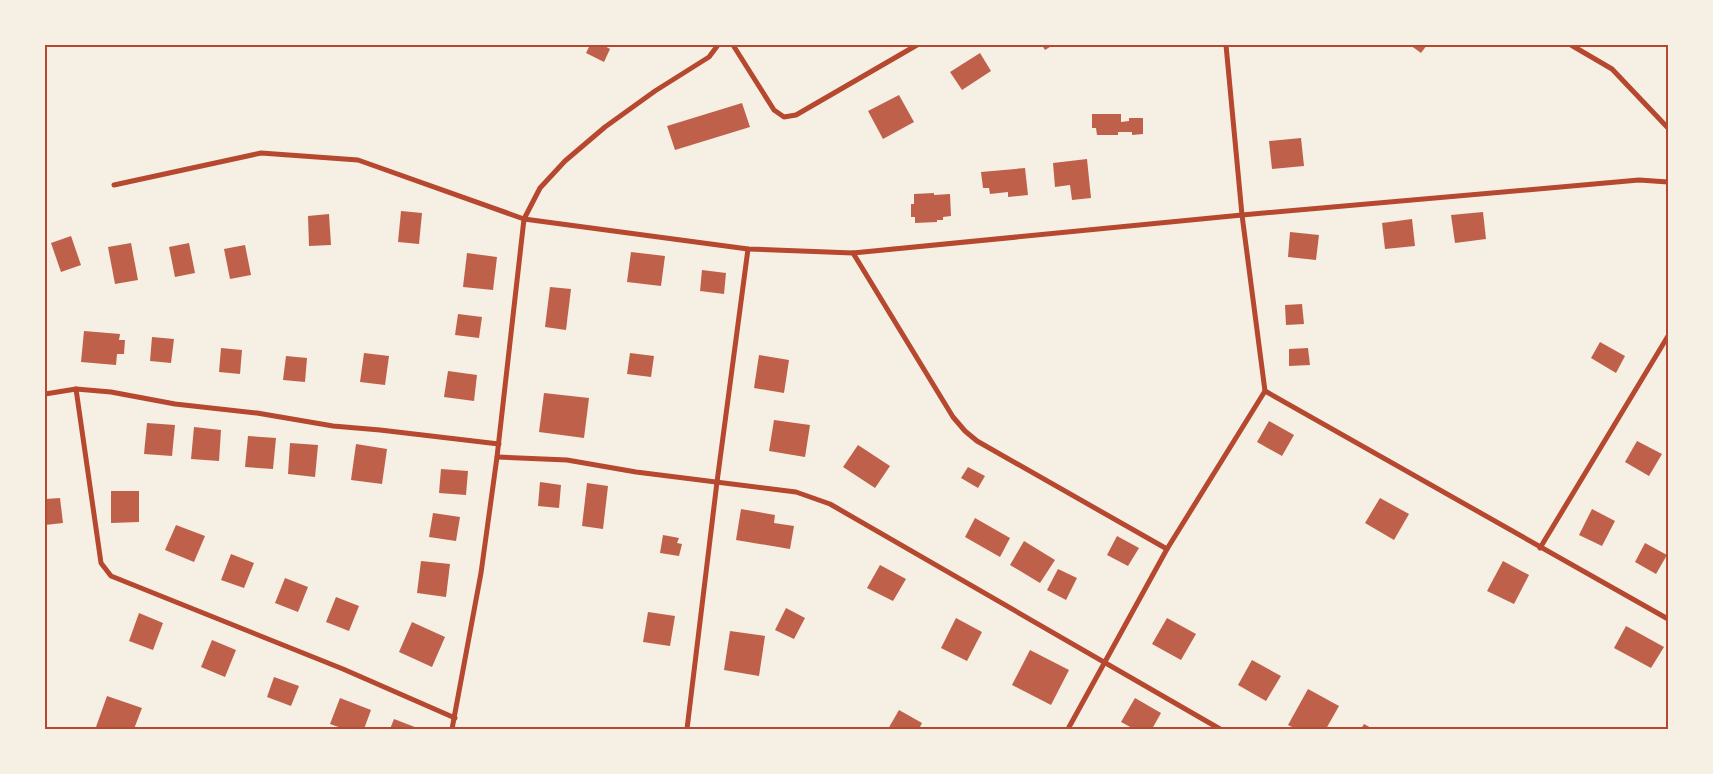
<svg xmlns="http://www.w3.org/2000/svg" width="1713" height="774" font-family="'Noto Serif',serif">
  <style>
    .building { fill: #bf614a }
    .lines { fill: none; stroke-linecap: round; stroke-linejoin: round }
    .minor { stroke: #b5482f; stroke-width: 5 }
    .neatline { fill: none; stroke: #b5482f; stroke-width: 2 }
  </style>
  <rect width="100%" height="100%" fill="#f6efe4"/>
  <g class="building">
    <polygon points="590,45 603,45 610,49 604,62 586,53"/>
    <polygon points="1042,45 1053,45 1045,50"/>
    <polygon points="1410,45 1427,45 1421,53"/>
    <polygon points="980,53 991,71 962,90 950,72"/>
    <polygon points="899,95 914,122 883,139 868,111"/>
    <polygon points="742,103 750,127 675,150 667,126"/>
    <polygon points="1092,114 1121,114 1121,122 1129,121 1129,118 1143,118 1143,134 1132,135 1132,132 1118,132 1118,135 1097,135 1096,128 1092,128"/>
    <polygon points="1301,138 1304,166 1272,169 1269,141"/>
    <polygon points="1087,159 1091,198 1072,200 1070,185 1055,187 1053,163"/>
    <polygon points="1025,168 1028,195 1008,197 1008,192 990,194 989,188 983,188 981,172"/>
    <polygon points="934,193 934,195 950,194 951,216 943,217 943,220 937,220 937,222 915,223 915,217 911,217 911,204 914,204 914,194"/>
    <polygon points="401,211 422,213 419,244 398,242"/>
    <polygon points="1483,212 1486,239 1455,243 1451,215"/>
    <polygon points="329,214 331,245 309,246 308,216"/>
    <polygon points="1412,219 1415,246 1385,249 1382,223"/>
    <polygon points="1290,232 1319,235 1316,260 1288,257"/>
    <polygon points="71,236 81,265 61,272 51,243"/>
    <polygon points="131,243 138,280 115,284 108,247"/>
    <polygon points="189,243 195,273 175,277 169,247"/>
    <polygon points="245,245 251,275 230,279 224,249"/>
    <polygon points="631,252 665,256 661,286 627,282"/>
    <polygon points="467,253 497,257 493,290 463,287"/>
    <polygon points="702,270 726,273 724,294 700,291"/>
    <polygon points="550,287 571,289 566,330 545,327"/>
    <polygon points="1302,304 1304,324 1286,325 1285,305"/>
    <polygon points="458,314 482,317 479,338 455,335"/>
    <polygon points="84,331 120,334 119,340 125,340 124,354 117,354 116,365 81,362"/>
    <polygon points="152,337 174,339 171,363 150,361"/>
    <polygon points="1600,342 1625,356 1616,373 1591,358"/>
    <polygon points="221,348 242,350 240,374 219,372"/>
    <polygon points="1308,348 1310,365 1289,366 1289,349"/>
    <polygon points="364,353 389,356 385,385 360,382"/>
    <polygon points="630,353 654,356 651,377 627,374"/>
    <polygon points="759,355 789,360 784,393 754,388"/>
    <polygon points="286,356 307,358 305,382 283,380"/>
    <polygon points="448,371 477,375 474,401 444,397"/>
    <polygon points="544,393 589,398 584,438 539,432"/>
    <polygon points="774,420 810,425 805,457 769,451"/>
    <polygon points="1269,421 1294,435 1282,456 1257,442"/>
    <polygon points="147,423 175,425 172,456 144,454"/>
    <polygon points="194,427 221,430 219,461 191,459"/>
    <polygon points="248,436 276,438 273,469 245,467"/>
    <polygon points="1637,441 1662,454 1649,476 1625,462"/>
    <polygon points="290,443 318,445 315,477 288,474"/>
    <polygon points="356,444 387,449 382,484 351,480"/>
    <polygon points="858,445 890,466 875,488 843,467"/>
    <polygon points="968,467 985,476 978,488 961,478"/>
    <polygon points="441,469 468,471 466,495 439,493"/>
    <polygon points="540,482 561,485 559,508 538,506"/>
    <polygon points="587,483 608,486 603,529 582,526"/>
    <polygon points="111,491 139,491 139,522 111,523"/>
    <polygon points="60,498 63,523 45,525 45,499"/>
    <polygon points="1380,498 1409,514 1394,540 1365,523"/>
    <polygon points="741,509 775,515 774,523 794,526 790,549 736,540"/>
    <polygon points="1592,509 1615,521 1602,546 1579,535"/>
    <polygon points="433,513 460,517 456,541 429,537"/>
    <polygon points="975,518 1010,538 1000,557 965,537"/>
    <polygon points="176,525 205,536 194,562 165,550"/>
    <polygon points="663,535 679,538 677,543 682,544 679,556 660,553"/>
    <polygon points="1117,536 1139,548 1128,566 1107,555"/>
    <polygon points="1024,541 1055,560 1040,583 1010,565"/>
    <polygon points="1645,543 1667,555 1656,574 1635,562"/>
    <polygon points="231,554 254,563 244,588 221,580"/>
    <polygon points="421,561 450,564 446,597 417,593"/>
    <polygon points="1503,561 1529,575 1514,604 1487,591"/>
    <polygon points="880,565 906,579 893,601 867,588"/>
    <polygon points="1058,569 1077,578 1066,600 1047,590"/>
    <polygon points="285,578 308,587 298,612 275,603"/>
    <polygon points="336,597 359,606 349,631 326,622"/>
    <polygon points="786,608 805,618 794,639 775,630"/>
    <polygon points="648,612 675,616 670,646 643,642"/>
    <polygon points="139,613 163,623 153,650 129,641"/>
    <polygon points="956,618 982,632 967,661 941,648"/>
    <polygon points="1167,618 1196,634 1181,660 1152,644"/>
    <polygon points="412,622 445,637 432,667 399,652"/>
    <polygon points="1626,626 1664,647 1651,668 1614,648"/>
    <polygon points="730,631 765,636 759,676 724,670"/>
    <polygon points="212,640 236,650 225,677 201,667"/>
    <polygon points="1030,650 1069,670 1051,705 1012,685"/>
    <polygon points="1252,660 1281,676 1266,701 1238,685"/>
    <polygon points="274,677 299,686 291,706 267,697"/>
    <polygon points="1308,689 1339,706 1326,729 1296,729 1288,725"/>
    <polygon points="107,696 142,708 134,729 102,729 96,727"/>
    <polygon points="340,698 371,710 364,729 344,729 330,724"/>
    <polygon points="1135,698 1161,713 1152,729 1134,729 1121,722"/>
    <polygon points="899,710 922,723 919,729 888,729"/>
    <polygon points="394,719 420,729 390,729"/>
    <polygon points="1364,724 1373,729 1361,729"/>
  </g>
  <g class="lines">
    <g class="minor">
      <polyline points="733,45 774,110 784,117 796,115 917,45"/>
      <polyline points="1571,45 1612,69 1668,128"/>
      <polyline points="114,185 261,153 358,160 524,219 748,249 853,253 1242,215 1639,180 1668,182"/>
      <polyline points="853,253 953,417 965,431 977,441 1167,549"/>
      <polyline points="76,389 101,563 111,576 343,669 455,718"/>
      <polyline points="1265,391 1668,619"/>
      <polyline points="45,394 76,389 111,392 175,404 257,413 333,426 380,430 499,444"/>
      <polyline points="497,457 567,460 636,472 796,492 830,504 1220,729"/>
      <polyline points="1540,548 1668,336"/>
      <polyline points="452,729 481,573 497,457 524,219 540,188 565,161 605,127 655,91 709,57 718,45"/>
      <polyline points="687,729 717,482 748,249"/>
      <polyline points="1068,729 1167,549 1265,391 1242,215 1226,45"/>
    </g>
  </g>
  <rect width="1713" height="774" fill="none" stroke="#f6efe4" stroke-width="92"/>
  <rect x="46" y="46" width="1621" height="682" class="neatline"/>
</svg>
